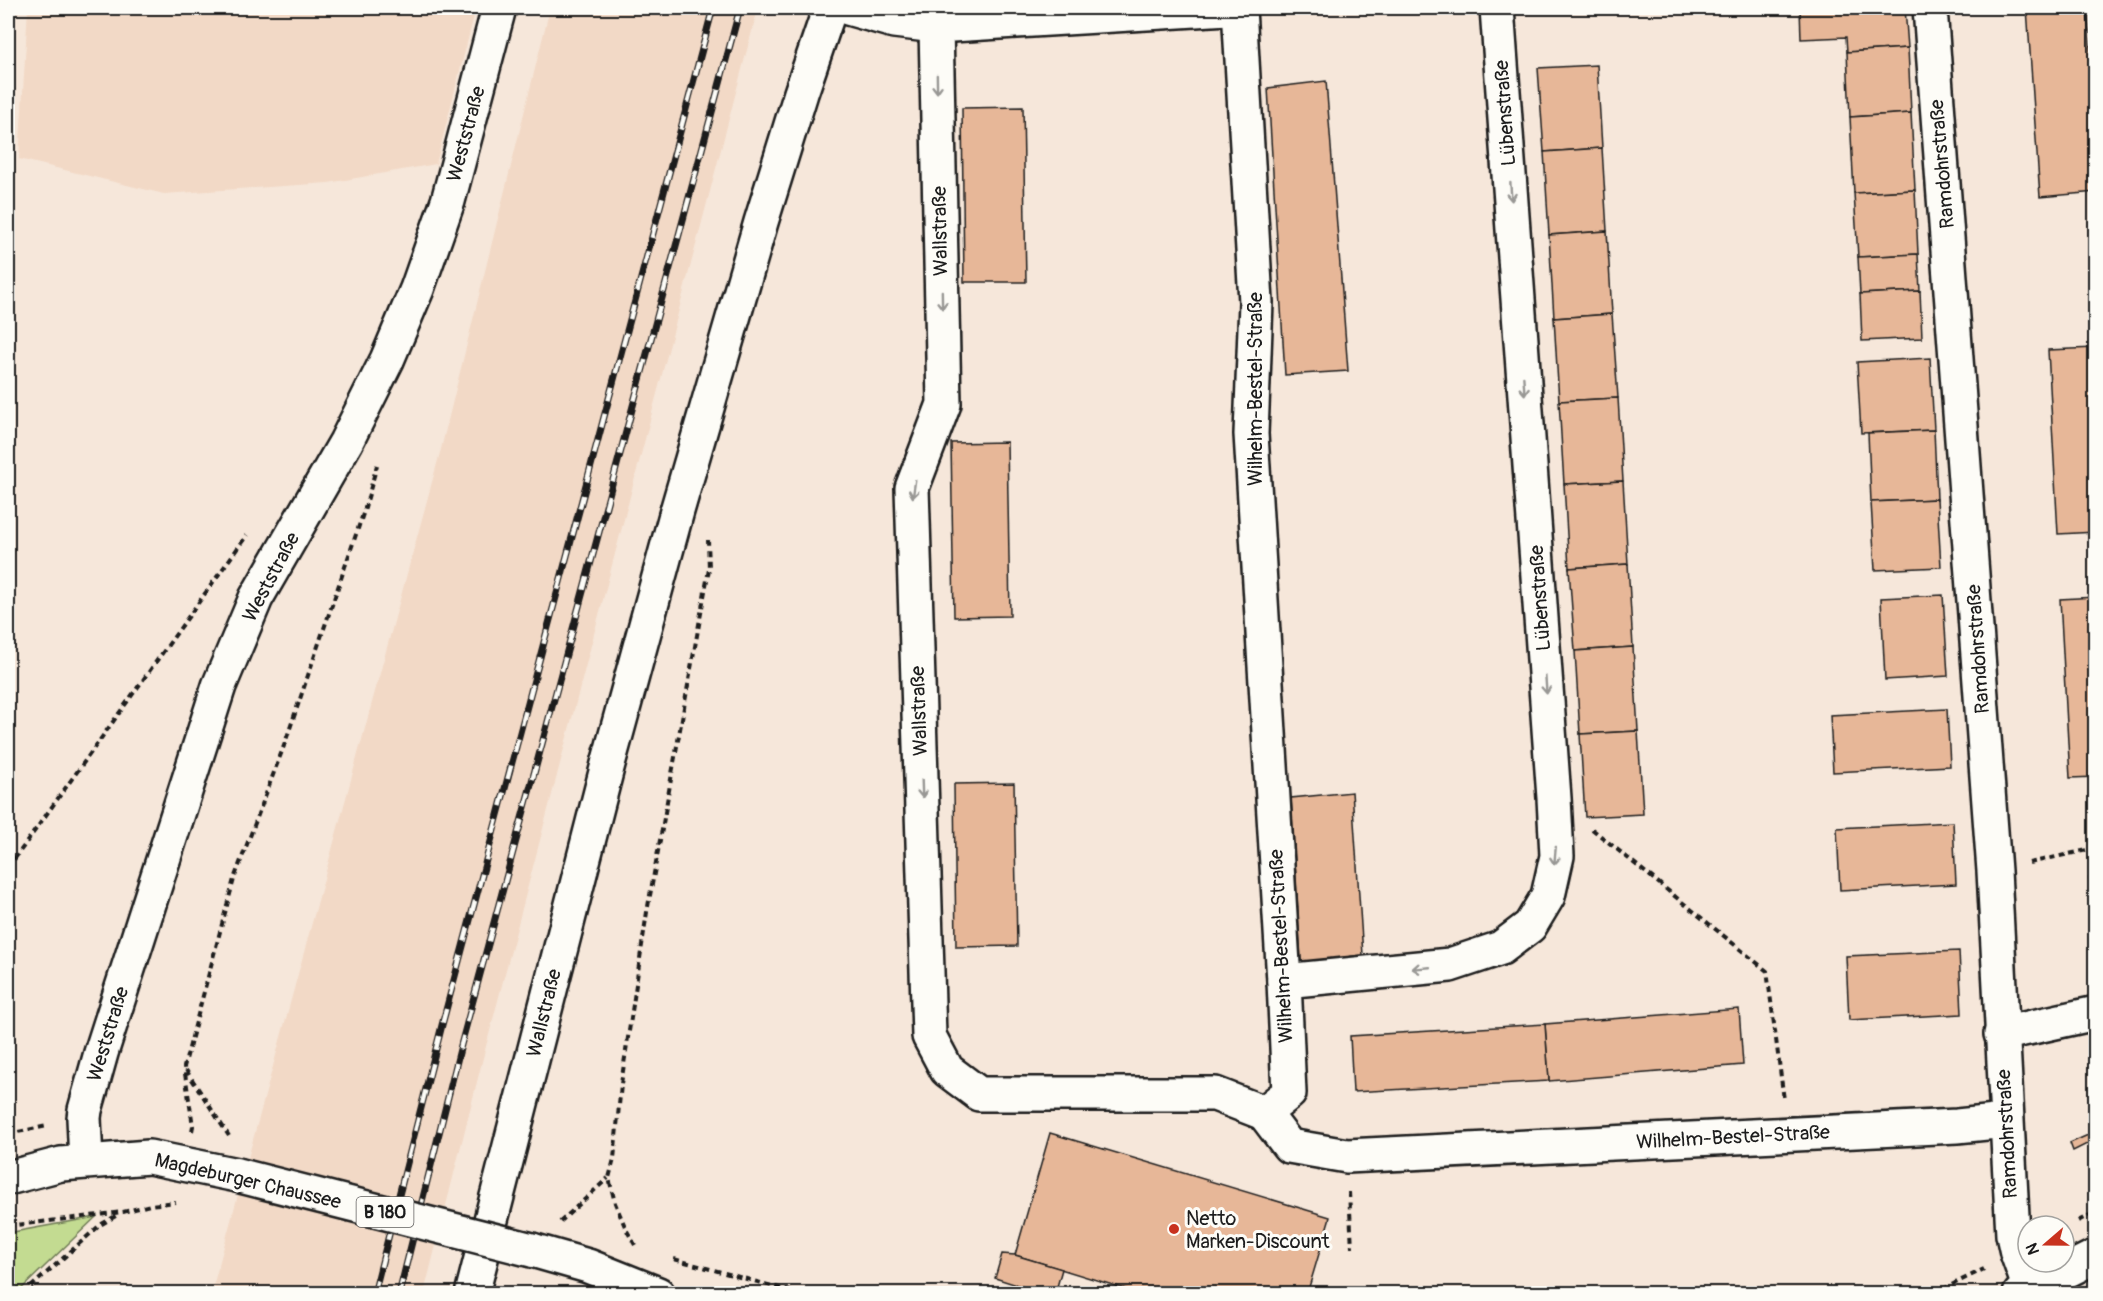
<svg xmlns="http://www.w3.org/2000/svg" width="2103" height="1301" font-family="Pangolin,sans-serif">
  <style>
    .built { fill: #f2d9c6 }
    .green { fill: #c3db91; stroke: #707c56; stroke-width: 1.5 }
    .building { fill: #e7b798; stroke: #1c1c1c; stroke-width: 1.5 }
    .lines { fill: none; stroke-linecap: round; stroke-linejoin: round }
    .minor-casing { stroke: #1c1c1c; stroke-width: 38 }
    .major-casing { stroke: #1c1c1c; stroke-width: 38 }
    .path { stroke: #1c1c1c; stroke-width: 4; stroke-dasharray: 6 4.5; stroke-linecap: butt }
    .minor { stroke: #fdfcf7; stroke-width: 33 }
    .major { stroke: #fdfcf7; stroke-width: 33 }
    .rail-casing { stroke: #1c1c1c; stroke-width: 7 }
    .rail { stroke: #fdfcf7; stroke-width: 4.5; stroke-dasharray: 14; stroke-linecap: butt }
    .major-bridge-casing { stroke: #1c1c1c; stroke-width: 38; stroke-linecap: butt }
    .major-bridge { stroke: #fdfcf7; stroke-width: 33 }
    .oneway { stroke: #989794 }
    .poi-dot { fill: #c8321e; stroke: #fdfcf7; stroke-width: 2 }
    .labels { text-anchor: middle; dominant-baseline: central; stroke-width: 6; stroke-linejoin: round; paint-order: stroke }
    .shield { fill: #fdfcf7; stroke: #605f5e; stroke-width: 1.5 }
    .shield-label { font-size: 18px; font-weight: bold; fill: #1c1c1c }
    .street-label { font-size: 20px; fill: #1c1c1c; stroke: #fdfcf7 }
    .poi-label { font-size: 20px; fill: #1c1c1c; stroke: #fdfcf7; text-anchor: start }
  </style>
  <rect width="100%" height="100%" fill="#f6e7da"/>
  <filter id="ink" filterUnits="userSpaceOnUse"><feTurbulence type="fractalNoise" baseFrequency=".0167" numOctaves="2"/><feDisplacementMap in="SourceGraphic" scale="12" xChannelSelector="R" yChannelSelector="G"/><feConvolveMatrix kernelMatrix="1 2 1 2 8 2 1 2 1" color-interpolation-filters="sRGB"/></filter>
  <g filter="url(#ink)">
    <g class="built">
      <polygon points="28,8 476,8 436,164 328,183 164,194 19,159"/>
      <polygon points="550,8 758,8 485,1050 424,1293 211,1294 441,449"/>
    </g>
    <polygon class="green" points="96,1217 17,1293 8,1293 8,1233"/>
    <g class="building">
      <polygon points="1800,8 1905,8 1908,48 1847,52 1846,37 1801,39"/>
      <polygon points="2027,8 2087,8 2096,123 2096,192 2040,197"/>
      <polygon points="1908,48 1911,113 1850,117 1847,52"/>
      <polygon points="1597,65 1602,148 1544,152 1538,68"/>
      <polygon points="1326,81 1348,371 1285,375 1268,88"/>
      <polygon points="1023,107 1026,282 964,282 962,108"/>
      <polygon points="1911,113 1915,190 1854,193 1850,117"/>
      <polygon points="1602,148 1607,231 1549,235 1544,152"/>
      <polygon points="1915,190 1918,254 1858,257 1854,193"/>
      <polygon points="1607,231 1612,314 1554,318 1549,235"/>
      <polygon points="1918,254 1920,291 1860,294 1858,257"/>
      <polygon points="1920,291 1922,338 1862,341 1860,294"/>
      <polygon points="1612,314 1618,398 1559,401 1554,318"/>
      <polygon points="2096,348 2096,532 2058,534 2048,350"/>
      <polygon points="1930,358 1934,430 1861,433 1857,362"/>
      <polygon points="1618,398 1623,481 1564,484 1559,401"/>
      <polygon points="1934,430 1937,499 1871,502 1868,433"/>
      <polygon points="1007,442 1010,616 954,617 951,443"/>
      <polygon points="1623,481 1628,564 1569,568 1564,484"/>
      <polygon points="1937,499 1941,567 1875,570 1871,502"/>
      <polygon points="1628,564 1633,647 1575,651 1569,568"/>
      <polygon points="1943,595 1948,676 1885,680 1881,598"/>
      <polygon points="2096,597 2096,777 2070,778 2060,599"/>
      <polygon points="1633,647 1638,731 1580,734 1575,651"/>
      <polygon points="1947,709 1950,766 1833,772 1830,715"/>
      <polygon points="1638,731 1643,814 1585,817 1580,734"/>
      <polygon points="1014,783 1017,946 956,947 954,784"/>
      <polygon points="1352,792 1363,955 1301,962 1291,798"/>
      <polygon points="1953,822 1956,884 1840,890 1837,828"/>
      <polygon points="2096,877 2096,908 2089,878"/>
      <polygon points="1959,951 1962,1014 1849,1020 1846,956"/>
      <polygon points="1739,1009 1743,1065 1549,1081 1545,1024"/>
      <polygon points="1545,1024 1549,1081 1353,1092 1350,1036"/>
      <polygon points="1050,1133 1330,1217 1307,1294 1142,1294 1015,1255"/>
      <polygon points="2088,1135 2091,1142 2073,1151 2070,1143"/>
      <polygon points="1002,1254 1015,1255 1062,1269 1055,1294 1046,1294 995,1278"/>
    </g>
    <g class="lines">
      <defs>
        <g id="minor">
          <polyline points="848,8 894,21 936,26 1228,8"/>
          <polyline points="1239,8 1256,302 1251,434 1284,981 1289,1093 1264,1113 1289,1146 1347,1156 1957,1126 2006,1121"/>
          <polyline points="1930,8 1994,871 2013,1235 2017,1253 2030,1289"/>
          <polyline points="936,26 944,404 912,488 929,1036 947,1070 979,1094 1215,1094 1264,1113"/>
          <polyline points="1284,981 1450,965 1501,948 1530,926 1548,896 1557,856 1554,798 1497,8"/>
          <polyline points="2001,1034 2096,1013"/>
          <polyline points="86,1161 84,1118 85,1110 101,1053 219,686 256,598 346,442 387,360 417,289 448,201 499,8"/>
          <polyline points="472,1294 608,764 677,511 761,222 801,93 830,8"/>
        </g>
        <g id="major">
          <polyline points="8,1178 61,1164 149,1157 237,1175"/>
          <polyline points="532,1250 588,1266 658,1294"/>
          <polyline points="2020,1294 2096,1256"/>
        </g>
      </defs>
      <use href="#minor" class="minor-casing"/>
      <use href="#major" class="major-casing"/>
      <g class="path">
        <polyline points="1592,829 1767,971 1784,1100"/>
        <polyline points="2029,863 2096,848"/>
        <polyline points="8,868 247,535"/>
        <polyline points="186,1070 229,1136"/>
        <polyline points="192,1131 193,1126 184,1067 234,879 285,743 365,508 377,465"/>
        <polyline points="8,1134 47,1126"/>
        <polyline points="1349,1192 1352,1248"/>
        <polyline points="2078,1221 2096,1212"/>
        <polyline points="560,1222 608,1178"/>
        <polyline points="8,1226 123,1212 150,1205 176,1202"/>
        <polyline points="635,1245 626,1229 615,1203 609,1178 614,1159 621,1084 647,912 709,569 708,540"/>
        <polyline points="674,1259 801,1294"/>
        <polyline points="23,1294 100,1225 119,1214"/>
        <polyline points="1933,1294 1984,1269"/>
      </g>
      <use href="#minor" class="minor"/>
      <use href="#major" class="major"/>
      <defs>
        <g id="rail">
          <polyline points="374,1294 442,1025 713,8"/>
          <polyline points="399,1294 461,1045 740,8"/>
        </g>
      </defs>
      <use href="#rail" class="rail-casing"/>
      <use href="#rail" class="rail"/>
      <defs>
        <polyline id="major-bridge" points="237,1175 532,1250"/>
      </defs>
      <use href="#major-bridge" class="major-bridge-casing"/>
      <use href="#major-bridge" class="major-bridge"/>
    </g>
    <defs><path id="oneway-shaft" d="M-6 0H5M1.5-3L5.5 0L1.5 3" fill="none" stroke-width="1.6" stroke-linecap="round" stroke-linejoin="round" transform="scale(1.5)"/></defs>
    <g class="oneway">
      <use href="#oneway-shaft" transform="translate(937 84) rotate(89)"/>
      <use href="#oneway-shaft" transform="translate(1511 192) rotate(86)"/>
      <use href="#oneway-shaft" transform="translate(942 300) rotate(89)"/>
      <use href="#oneway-shaft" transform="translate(1524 386) rotate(86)"/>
      <use href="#oneway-shaft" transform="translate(914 489) rotate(98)"/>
      <use href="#oneway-shaft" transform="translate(1546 685) rotate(86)"/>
      <use href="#oneway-shaft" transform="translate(922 789) rotate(88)"/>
      <use href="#oneway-shaft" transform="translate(1555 856) rotate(95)"/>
      <use href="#oneway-shaft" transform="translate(1421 968) rotate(175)"/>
    </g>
  </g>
  <circle class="poi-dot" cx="1174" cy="1229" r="6"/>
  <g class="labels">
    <rect class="shield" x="356.5" y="1197" width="57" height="30" rx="4.5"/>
    <g class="shield-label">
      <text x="385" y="1212">B 180</text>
    </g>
    <g class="street-label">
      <text transform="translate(1505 113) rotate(-94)">Lübenstraße</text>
      <text transform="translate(466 134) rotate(-75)">Weststraße</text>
      <text transform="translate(1942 164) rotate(-95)">Ramdohrstraße</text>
      <text transform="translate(940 231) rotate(-91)">Wallstraße</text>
      <text transform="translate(1255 389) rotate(-90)">Wilhelm-Bestel-Straße</text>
      <text transform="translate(271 577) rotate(-62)">Weststraße</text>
      <text transform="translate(1540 598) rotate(-94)">Lübenstraße</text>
      <text transform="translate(1978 649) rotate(-94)">Ramdohrstraße</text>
      <text transform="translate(919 711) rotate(-92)">Wallstraße</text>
      <text transform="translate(1281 946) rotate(-93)">Wilhelm-Bestel-Straße</text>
      <text transform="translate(544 1013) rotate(-76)">Wallstraße</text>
      <text transform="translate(108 1034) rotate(-73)">Weststraße</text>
      <text transform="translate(2007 1134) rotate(-93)">Ramdohrstraße</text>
      <text transform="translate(1733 1137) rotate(-3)">Wilhelm-Bestel-Straße</text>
      <text transform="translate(248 1181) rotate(13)">Magdeburger Chaussee</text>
    </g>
    <g class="poi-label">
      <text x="1186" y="1218">Netto<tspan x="1186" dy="23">Marken-Discount</tspan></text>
    </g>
  </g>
  <rect width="2103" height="1301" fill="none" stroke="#fdfcf7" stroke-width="30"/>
  <rect x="15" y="15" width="2073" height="1271" fill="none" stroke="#1c1c1c" stroke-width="2" filter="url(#ink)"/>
  <g transform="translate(2046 1244) rotate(250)"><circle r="28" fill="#fdfcf7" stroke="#a3a29f" stroke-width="1.5"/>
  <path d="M0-4.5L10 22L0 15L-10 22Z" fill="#c8321e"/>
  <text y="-9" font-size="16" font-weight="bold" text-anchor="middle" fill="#1c1c1c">N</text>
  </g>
</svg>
